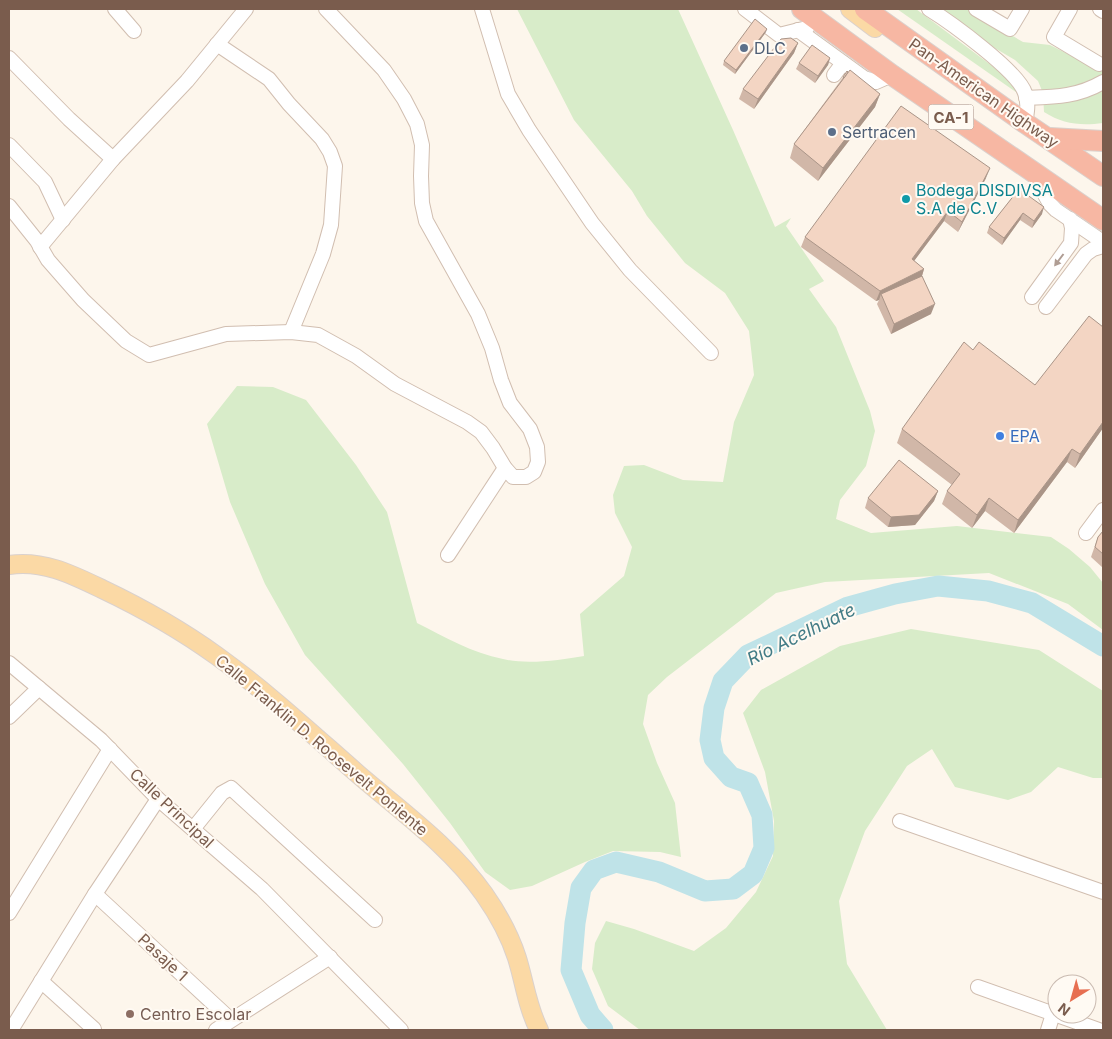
<svg xmlns="http://www.w3.org/2000/svg" width="1112" height="1039" font-family="Inter,sans-serif">
  <style>
    .green { fill: #d8ecc9 }
    .lines { fill: none; stroke-linecap: round; stroke-linejoin: round }
    .river { stroke: #bfe3e8; stroke-width: 21 }
    .minor-casing { stroke: #d1beb0; stroke-width: 16 }
    .major-casing { stroke: #dad1cd; stroke-width: 20 }
    .highway-casing { stroke: #dad1cd; stroke-width: 22 }
    .minor { stroke: #fff; stroke-width: 14 }
    .major { stroke: #fbd9a5; stroke-width: 18 }
    .highway { stroke: #f7b7a3; stroke-width: 20 }
    .wall { fill: #d1b7a8 }
    .shaded-wall { fill: #aa9588 }
    .building { fill: #f3d5c3; stroke: #aa9588 }
    .oneway { fill: #af9d94 }
    .service-dot { fill: #5c6f8a; stroke: #fffaf3; stroke-width: 2 }
    .culture-dot { fill: #0f9aa8; stroke: #fffaf3; stroke-width: 2 }
    .shop-dot { fill: #3f7fe0; stroke: #fffaf3; stroke-width: 2 }
    .education-dot { fill: #8d6e63; stroke: #fffaf3; stroke-width: 2 }
    .labels { text-anchor: middle; dominant-baseline: central; stroke-width: 4; stroke-linejoin: round; paint-order: stroke }
    .shield { fill: #fffaf3; stroke: #a28b7f; stroke-width: 1 }
    .shield-label { font-size: 15px; font-weight: bold; fill: #7a5c4d }
    .service-label { font-size: 16px; fill: #4e5e75; stroke: #fffaf3; text-anchor: start }
    .street-label { font-size: 16px; fill: #7a5c4d; stroke: #fffaf3 }
    .culture-label { font-size: 16px; fill: #0d838f; stroke: #fffaf3; text-anchor: start }
    .shop-label { font-size: 16px; fill: #366cbe; stroke: #fffaf3; text-anchor: start }
    .education-label { font-size: 16px; fill: #785e54; stroke: #fffaf3; text-anchor: start }
    .water-label { font-size: 18px; font-style: italic; fill: #437c86; stroke: #fffaf3 }
  </style>
  <rect width="100%" height="100%" fill="#fdf6ec"/>
  <g class="green">
    <path d="M517 9H678L733 130 775 227 791 218 786 226 824 281 809 289 836 327 870 411 875 431 866 466 840 500 836 519 871 533 957 526 1051 537 1069 549 1090 567 1103 583V630L1068 604 989 573 825 582 776 593 667 677 648 695 643 724 657 763 675 803 681 857 660 852 613 851 585 862 532 886 510 890 485 872 450 823 403 764 305 655 265 584 230 502 207 424 237 386 273 387 306 400 356 465 387 512 417 623C445 637 472 653 503 659 527 665 560 660 584 656L580 614 624 576 632 547 615 513 613 495 624 466 644 465 683 480 723 482 734 422 754 375 749 331 725 293 685 263 647 216 632 191 574 120Z"/>
    <polygon points="897,9 916,9 1019,86 1023,97"/>
    <path d="M942 9H967L1023 42 1050 45 1086 63 1103 65V123C1080 126 1063 124 1044 112L1043 93 1038 81 1015 60 981 40Z"/>
    <polygon points="911,629 1039,650 1103,691 1103,778 1093,778 1058,767 1031,792 1008,800 955,787 932,749 907,766 865,831 839,901 847,964 887,1030 640,1030 608,1006 592,969 595,943 606,921 634,929 694,951 726,928 756,892 773,856 774,821 765,772 743,713 761,690 840,646"/>
  </g>
  <g class="lines">
    <polyline class="river" points="603,1030 590,1015 571,970 575,923 581,888 594,870 616,862 659,872 705,891 733,889 753,874 764,848 762,815 748,783 731,777 714,758 710,740 714,708 723,681 748,655 848,607 895,594 938,586 988,591 1032,603 1103,646"/>
    <defs>
      <g id="minor">
        <polyline points="115,9 134,31"/>
        <polyline points="482,9 508,94 529,130 592,223 630,270 711,353"/>
        <polyline points="745,9 779,35 807,28"/>
        <path d="M929 9C950 22 1018 71 1025 93 1029 103 1027 113 1025 123"/>
        <polyline points="976,9 1010,29 1022,9"/>
        <polyline points="1070,9 1054,37 1099,64"/>
        <polyline points="1100,9 1103,11"/>
        <polyline points="798,30 864,78 876,82 892,75"/>
        <polyline points="217,44 269,79 289,104 322,139 330,152 335,166 331,225 323,254 291,332"/>
        <polyline points="9,58 69,119 113,159"/>
        <polyline points="834,75 843,63"/>
        <path d="M1026 98C1055 97 1077 97 1103 82"/>
        <polyline points="9,145 45,182 63,220"/>
        <polyline points="1034,175 1050,204 1056,210 1103,242"/>
        <polyline points="9,206 37,241 48,260 83,300 126,341 149,355 226,334 291,332 318,335 356,356 395,384 467,422 481,432 493,448 505,468 513,477 526,477 534,472 538,462 537,447 530,429 510,403 501,380 492,348 478,314 426,221 422,203 421,176 422,145 417,124 404,99 384,70 326,9"/>
        <polyline points="40,247 113,159 187,81 246,9"/>
        <polyline points="1032,297 1071,243 1072,228 1070,219"/>
        <polyline points="1046,307 1086,254 1093,249 1103,246"/>
        <polyline points="1086,533 1103,510"/>
        <polyline points="448,555 505,468"/>
        <polyline points="9,663 101,740 158,799 262,889 401,1030"/>
        <polyline points="9,717 39,688"/>
        <polyline points="900,821 1103,892"/>
        <polyline points="193,829 222,793 231,788 375,920"/>
        <polyline points="95,894 231,1020"/>
        <polyline points="9,913 110,749"/>
        <polyline points="41,981 94,1029"/>
        <polyline points="978,987 1099,1030"/>
        <polyline points="11,1030 95,894 158,799"/>
        <polyline points="216,1030 330,957"/>
        <polyline points="1048,1030 1053,1014"/>
      </g>
      <g id="major">
        <polyline points="850,9 875,28"/>
        <path d="M9 565C43 560 71 574 102 589 142 608 181 630 217 656 267 692 312 734 359 775 402 812 451 847 484 894 498 914 510 936 517 958 525 984 527 1006 539 1030"/>
      </g>
      <g id="highway">
        <polyline points="802,9 892,75 1103,220"/>
        <polyline points="865,9 1025,123 1103,176"/>
        <polyline points="1050,138 1103,141"/>
      </g>
    </defs>
    <use href="#minor" class="minor-casing"/>
    <use href="#major" class="major-casing"/>
    <use href="#highway" class="highway-casing"/>
    <use href="#minor" class="minor"/>
    <use href="#major" class="major"/>
    <use href="#highway" class="highway"/>
  </g>
  <g class="wall">
    <polygon points="766,32 735,74 723,65 724,61"/>
    <polygon points="798,43 794,53 754,109 739,99 743,89"/>
    <polygon points="830,58 828,65 815,83 796,69 799,63"/>
    <polygon points="843,77 880,94 875,107 818,181 790,158 794,144 841,80"/>
    <polygon points="986,178 958,232 944,221 914,261 924,269 922,276 931,314 891,334 877,304 879,300 876,301 801,247 805,237"/>
    <polygon points="1019,189 1042,214 1032,228 1020,220 1002,245 987,233 989,227"/>
    <polygon points="1103,327 1103,428 1075,468 1067,462 1014,533 985,511 972,528 942,504 947,491 952,485 897,443 902,429 973,350 1035,385"/>
    <polygon points="938,491 934,501 915,525 888,527 865,508 868,498"/>
    <polygon points="1103,531 1103,568 1091,557 1098,537"/>
  </g>
  <g class="shaded-wall">
    <polygon points="767,29 766,32 735,74 736,70"/>
    <polygon points="798,43 794,53 754,109 758,99"/>
    <polygon points="830,58 828,65 815,83 818,76"/>
    <polygon points="880,94 875,107 818,181 823,168"/>
    <polygon points="990,168 986,178 958,232 962,222"/>
    <polygon points="1044,207 1042,214 1032,228 1034,221"/>
    <polygon points="948,211 944,221 908,269 912,259"/>
    <polygon points="1023,213 1020,220 1002,245 1004,238"/>
    <polygon points="924,269 921,279 881,294 879,300 876,301 880,291"/>
    <polygon points="935,304 931,314 891,334 894,324"/>
    <polygon points="1103,422 1103,428 1075,468 1080,454"/>
    <polygon points="1072,449 1067,462 1014,533 1018,520"/>
    <polygon points="938,491 934,501 915,525 888,527 891,517"/>
    <polygon points="989,498 985,511 972,528 977,515"/>
  </g>
  <g class="building">
    <polygon points="755,19 767,29 736,70 724,61"/>
    <polygon points="791,38 798,43 758,99 743,89 781,39"/>
    <polygon points="812,45 830,58 818,76 799,63"/>
    <polygon points="850,70 880,94 823,168 794,144"/>
    <polygon points="847,71 848,72 844,78 843,77"/>
    <polygon points="901,106 990,168 962,222 948,211 912,259 924,269 880,291 805,237"/>
    <polygon points="1019,189 1044,207 1034,221 1023,213 1004,238 989,227"/>
    <polygon points="922,276 935,304 894,324 881,294"/>
    <polygon points="1089,316 1103,327 1103,422 1080,454 1072,449 1018,520 989,498 977,515 947,491 960,474 902,429 964,342 973,350 979,342 1035,385"/>
    <polygon points="899,460 938,491 919,515 891,517 868,498"/>
    <polygon points="1103,531 1103,554 1095,547 1098,537"/>
  </g>
  <defs><path id="oneway-solid" d="M-6-.8H1V-3.2L6.5 0L1 3.2V.8H-6Z" transform="scale(1.25)"/></defs>
  <use class="oneway" href="#oneway-solid" transform="translate(1059 260) rotate(127)"/>
  <g class="service-dot">
    <circle cx="744" cy="48" r="5"/>
    <circle cx="832" cy="132" r="5"/>
  </g>
  <circle class="culture-dot" cx="906" cy="199" r="5"/>
  <circle class="shop-dot" cx="1000" cy="436" r="5"/>
  <circle class="education-dot" cx="130" cy="1014" r="5"/>
  <g class="labels">
    <rect class="shield" x="928.5" y="104.5" width="45" height="25" rx="4"/>
    <g class="shield-label">
      <text x="951" y="117">CA-1</text>
    </g>
    <g class="service-label">
      <text x="754" y="48">DLC</text>
      <text x="842" y="132">Sertracen</text>
    </g>
    <g class="street-label">
      <text transform="translate(984 93) rotate(35)">Pan-American Highway</text>
      <text transform="translate(322 745) rotate(40)">Calle Franklin D. Roosevelt Poniente</text>
      <text transform="translate(172 808) rotate(43)">Calle Principal</text>
      <text transform="translate(163 957) rotate(43)">Pasaje 1</text>
    </g>
    <g class="culture-label">
      <text x="916" y="190">Bodega DISDIVSA<tspan x="916" dy="18">S.A de C.V</tspan></text>
    </g>
    <g class="shop-label">
      <text x="1010" y="436">EPA</text>
    </g>
    <g class="education-label">
      <text x="140" y="1014">Centro Escolar</text>
    </g>
    <g class="water-label">
      <text transform="translate(801 634) rotate(-26)">Río Acelhuate</text>
    </g>
  </g>
  <rect width="1112" height="1039" fill="none" stroke="#7a5c4d" stroke-width="20"/>
  <g transform="translate(1072 999) rotate(217)"><circle r="24" fill="#fffaf3" stroke="#cabbb1"/>
  <path d="M0-4L9 19L0 12L-9 19Z" fill="#e76f51"/>
  <text y="-8" font-size="14" font-weight="bold" text-anchor="middle" fill="#7a5c4d">N</text>
  </g>
</svg>
